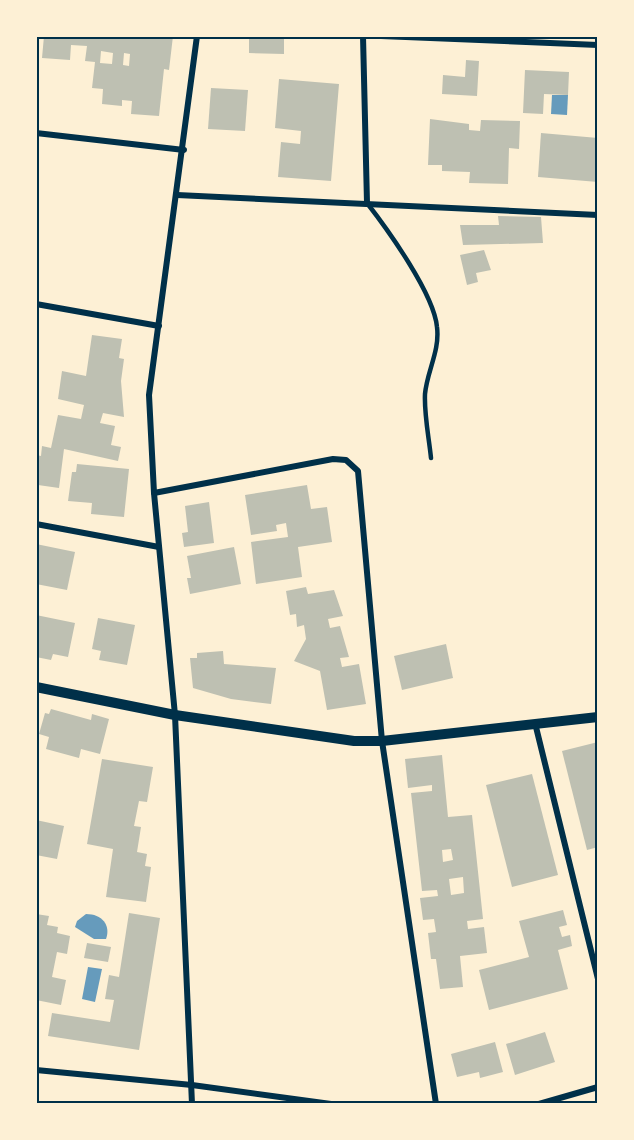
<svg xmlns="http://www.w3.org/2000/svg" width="634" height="1140" font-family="'Alegreya Sans',sans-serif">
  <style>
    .water { fill: #669bbc }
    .building { fill: #bec0b2; fill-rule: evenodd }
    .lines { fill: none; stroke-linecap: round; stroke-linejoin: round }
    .service { stroke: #003049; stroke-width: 4.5 }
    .minor { stroke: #003049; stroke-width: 6 }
    .tertiary { stroke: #003049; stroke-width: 10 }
    .neatline { fill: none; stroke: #003049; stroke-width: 2 }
  </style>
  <rect width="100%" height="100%" fill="#fdf0d5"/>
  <g class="water">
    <polygon points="552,95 568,95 567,115 551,114"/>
    <path d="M86 914C102 914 111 925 106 939H94L75 927 77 921Z"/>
    <polygon points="88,967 102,969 95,1002 82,999"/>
  </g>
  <g class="building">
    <path d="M44 36H173L169 70 164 69 159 116 131 114 132 101 122 100V106L102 104 103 89 92 88 95 62 85 61 87 46 71 45 70 60 42 58ZM101 51 113 53 112 64 100 63ZM124 53 130 54 129 66 123 65Z"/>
    <polygon points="249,38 284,39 284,54 249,53"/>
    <polygon points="466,60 479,61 477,96 442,94 443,75 465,77"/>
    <polygon points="525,70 569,72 568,95 544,94 543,114 523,113"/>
    <polygon points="279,79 339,84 331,181 278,177 281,142 300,144 301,131 275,128"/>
    <polygon points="211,88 248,90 245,131 208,129"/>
    <polygon points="430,119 469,124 469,130 480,131 481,120 520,121 519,149 509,148 508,184 469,183 470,172 442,171 442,165 428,165"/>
    <polygon points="541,133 598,138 598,182 538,177"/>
    <polygon points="498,216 541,217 543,243 463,245 460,225 499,225"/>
    <polygon points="484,250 491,270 476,273 478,282 467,285 460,255"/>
    <polygon points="92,335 122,339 119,358 124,359 121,381 124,417 103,413 100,423 115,426 111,445 121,447 118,461 64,449 59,488 38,485 36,455 41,456 42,446 51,448 58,415 81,419 84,405 58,399 62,371 86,376"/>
    <polygon points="77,464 129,469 124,517 91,514 92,503 68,501 72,472 76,472"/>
    <polygon points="307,485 311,509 327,507 332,542 298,547 302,577 256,584 251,542 288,537 286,523 276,525 277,531 251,535 245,495"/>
    <polygon points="209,502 214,543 184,547 182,533 188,532 185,506"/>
    <polygon points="36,544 75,552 67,590 36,584"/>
    <polygon points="234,547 241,584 190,594 187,578 191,578 187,556"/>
    <polygon points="306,587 308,594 334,590 343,616 328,619 330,628 340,626 349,657 340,658 342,667 359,664 366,704 327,710 320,671 294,661 306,639 304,625 297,627 296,614 290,615 286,591"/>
    <polygon points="36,615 75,623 68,657 53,654 51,660 36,657"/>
    <polygon points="98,618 135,625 127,665 99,660 101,651 92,649"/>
    <polygon points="446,644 453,678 402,690 394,656"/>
    <polygon points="223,651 224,664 276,668 271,704 231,699 193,688 190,658 197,658 197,653"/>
    <polygon points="51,709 91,720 92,714 109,719 100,754 81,749 79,758 46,749 49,737 39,734 45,713 49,714"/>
    <polygon points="598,742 598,847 587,850 562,751"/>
    <path d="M442 755 448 817 472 815 483 919 467 921 468 929 484 927 487 953 460 956 463 987 440 989 436 959H431L428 933 436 932 434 919 423 920 420 898 438 896 437 890 422 891 411 793 432 791V785L408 788 405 759ZM451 849 453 860 443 862 442 850ZM463 877 464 893 451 895 449 879Z"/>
    <polygon points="102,759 153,767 147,802 139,801 134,826 141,827 137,852 147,854 145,866 151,867 146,902 106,897 113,849 87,844"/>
    <polygon points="532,774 558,875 512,887 486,785"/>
    <polygon points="36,820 64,826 57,859 36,855"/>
    <polygon points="563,910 567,925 559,927 562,937 570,935 572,946 558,950 568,989 489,1010 479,970 529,957 519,921"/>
    <polygon points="129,913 160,918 139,1050 48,1036 52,1013 110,1022 114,1000 105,999 109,975 119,977"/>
    <polygon points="36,914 49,916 47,925 58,927 57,933 70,936 67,954 57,952 52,977 66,980 61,1005 36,1000"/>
    <polygon points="87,943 111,947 108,962 84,958"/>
    <polygon points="545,1032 555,1062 515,1075 506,1044"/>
    <polygon points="495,1042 503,1072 480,1078 479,1072 457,1077 451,1054"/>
  </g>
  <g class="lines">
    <path class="service" d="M367 203C388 230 434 294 437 327 440 351 427 371 425 394 424 414 429 438 431 458"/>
    <g class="minor">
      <polyline points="363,36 367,203"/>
      <polyline points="381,36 598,45"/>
      <polyline points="36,133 184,150"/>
      <polyline points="177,195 598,215"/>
      <polyline points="36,304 159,326"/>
      <polyline points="154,493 333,459 346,460 358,471 382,741 436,1104"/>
      <polyline points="36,524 159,547"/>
      <polyline points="535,723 598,979"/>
      <polyline points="36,1070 192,1085 331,1104"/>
      <polyline points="192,1104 175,715 154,493 149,395 197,36"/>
      <polyline points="539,1104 598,1087"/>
    </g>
    <polyline class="tertiary" points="36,687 175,715 354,741 382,741 598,717"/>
  </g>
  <rect width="634" height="1140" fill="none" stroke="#fdf0d5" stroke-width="75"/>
  <rect x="38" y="38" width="558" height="1064" class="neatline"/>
</svg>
